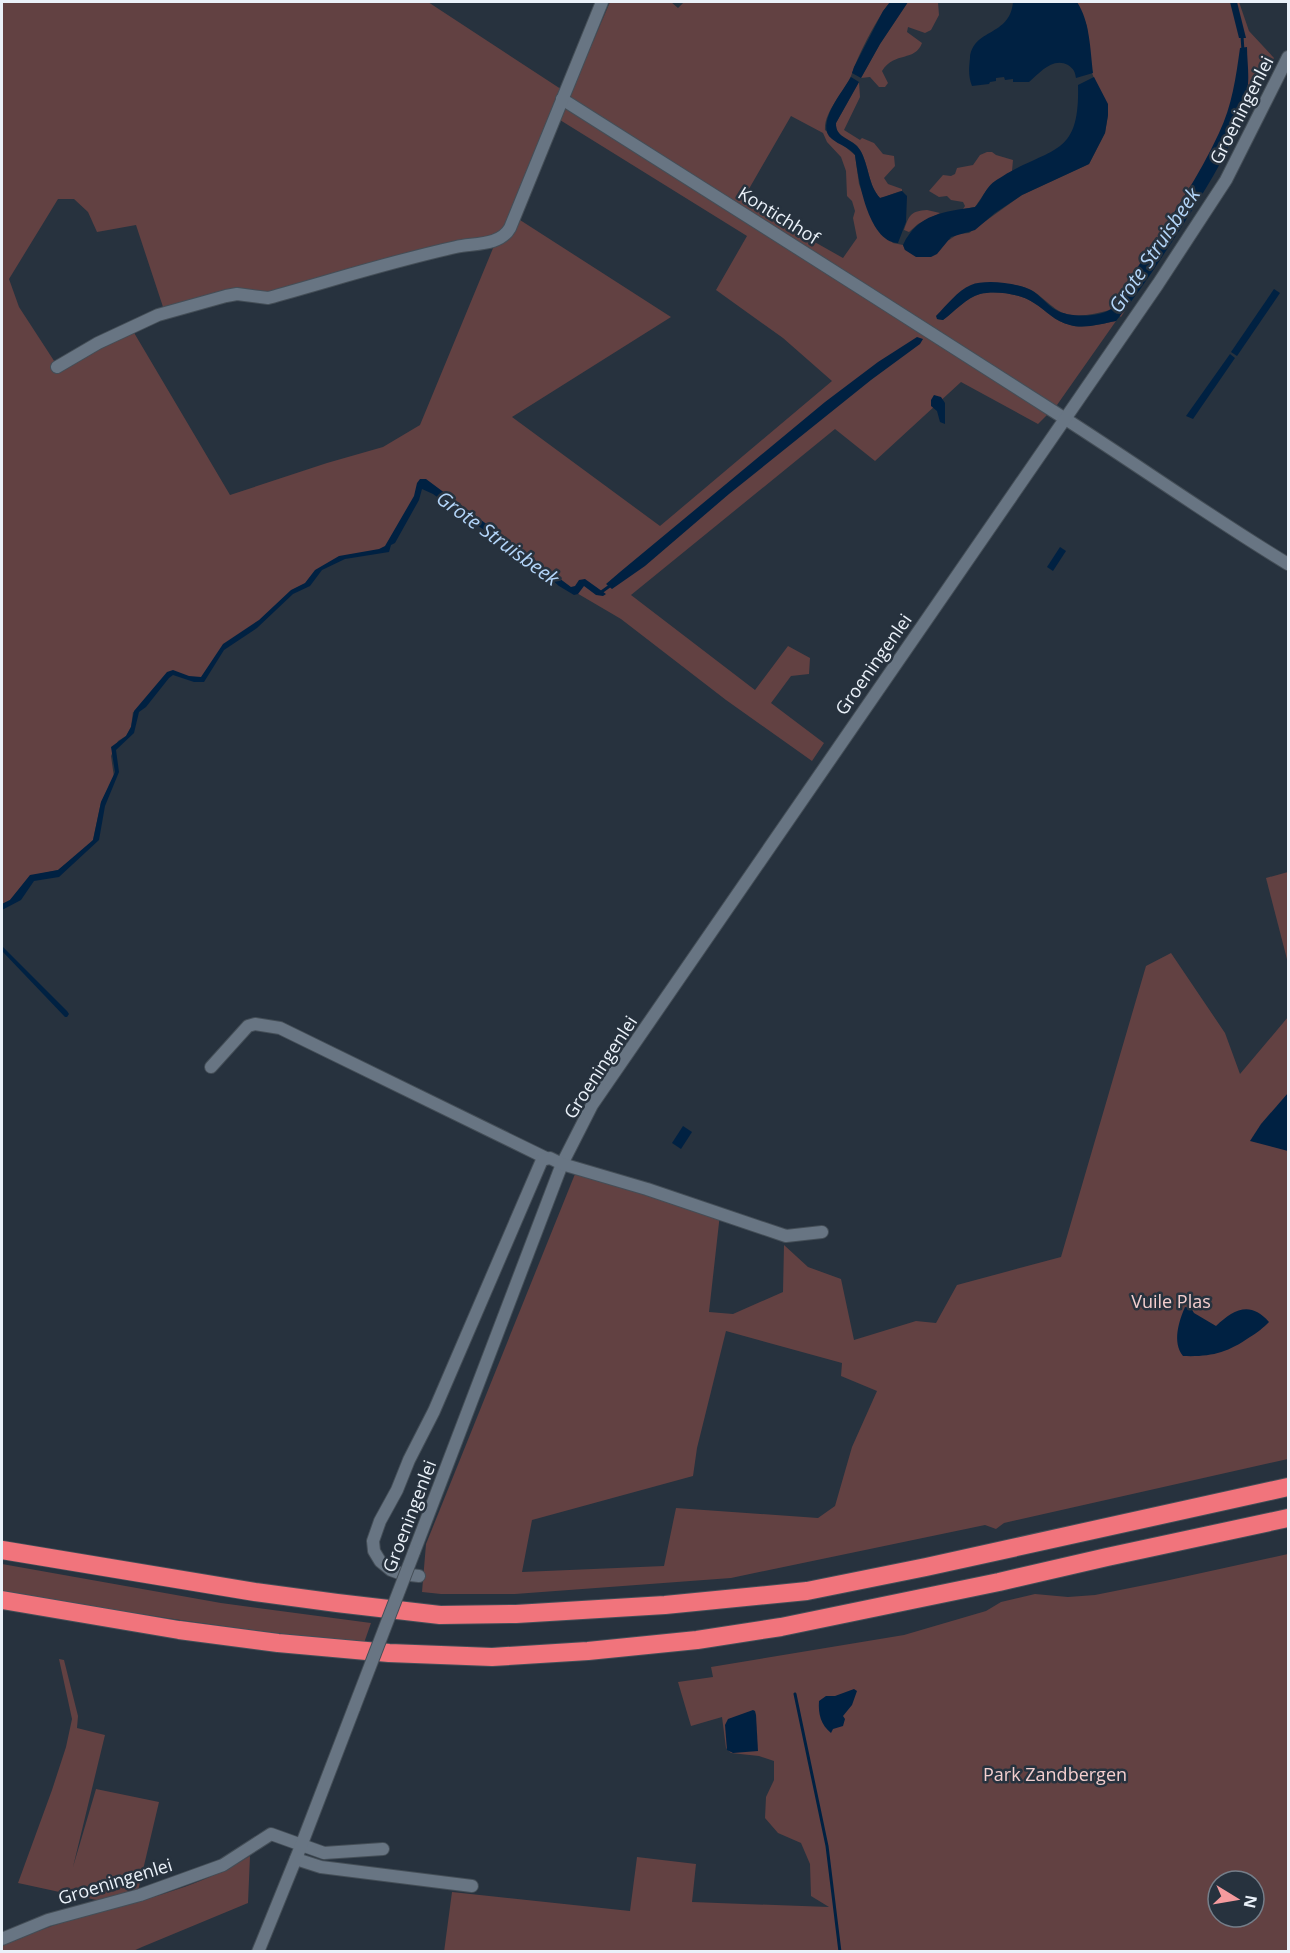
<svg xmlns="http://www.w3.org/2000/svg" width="1290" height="1953" font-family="'Open Sans',sans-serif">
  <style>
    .green { fill: #624142; fill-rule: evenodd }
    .water { fill: #002142 }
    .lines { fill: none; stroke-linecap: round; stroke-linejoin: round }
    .stream { stroke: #002142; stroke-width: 3 }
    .minor-casing { stroke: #444e57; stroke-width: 14 }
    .highway-casing { stroke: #444e57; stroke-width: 20 }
    .minor { stroke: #687583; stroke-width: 12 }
    .highway { stroke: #f1747c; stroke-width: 18 }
    .minor-bridge-casing { stroke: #444e57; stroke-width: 14; stroke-linecap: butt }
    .minor-bridge { stroke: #687583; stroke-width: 12 }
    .labels { text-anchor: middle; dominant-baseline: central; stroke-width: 5; stroke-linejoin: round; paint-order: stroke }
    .street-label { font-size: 18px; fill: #eaf1f9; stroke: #27323e }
    .park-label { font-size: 18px; fill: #f3cece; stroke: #27323e }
    .water-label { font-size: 20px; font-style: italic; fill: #b3d5f9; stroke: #27323e }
  </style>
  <rect width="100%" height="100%" fill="#27323e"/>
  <g class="green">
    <path d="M2 2H428L570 95 610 2H671L678 8 684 2H890C878 17 864 44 856 63 853 69 852 75 849 80 842 95 824 112 825 130L855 155 859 184 875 226 893 243 903 245 905 250 949 240 958 234 969 233 1022 195 1089 164 1105 133 1108 115 1092 73 1087 26 1077 2H1239L1249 31 1274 58 1225 151 1121 317 1110 310C1090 315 1069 321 1052 306 1045 301 1038 293 1029 289 1014 283 995 283 979 283L937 319 943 320C954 312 967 297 980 294 995 290 1022 294 1034 303 1047 311 1054 321 1070 325 1084 329 1101 324 1116 321L1057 405 1038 424 961 382 875 461 835 429 631 595 755 690 788 646 810 658 809 674 791 676 771 703 824 743 812 761 726 700 621 619 575 592 425 482 387 549 343 558 323 568 309 584 292 592 268 616 222 648 199 681 171 672 136 713 133 712 131 727 126 736 118 741 111 756 114 777 101 802 93 840 90 845 58 870 30 876 10 900 2 904ZM791 116 823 133 827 142 841 157 846 171 847 196 852 201 855 211 853 218 857 238 843 258 742 201ZM560 120 747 236 716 290 783 338 832 381 660 526 512 417 671 317 520 220ZM58 199H74L88 212 97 232 136 225 165 313 237 294 268 298 496 241 420 425 383 447 327 463 230 495 133 331 60 370 19 307 9 279Z"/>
    <path d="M908 2H938L939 15 931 30 925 33 908 27 907 32 922 43C915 62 895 51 882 71L888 83 885 87H879L870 77 861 78 880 44Z"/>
    <path d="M859 82 860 97 844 130 860 140 862 138 874 143 883 154 894 156 895 166 884 178 888 184 902 189V191C894 192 888 197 880 198 868 185 869 165 860 150 854 138 835 139 836 123Z"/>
    <polygon points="987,152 992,152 996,155 1013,160 1012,171 988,188 975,207 963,209 965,206 963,202 951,200 947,196 939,197 929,191 943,175 951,176 955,174 957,168 973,165 980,155"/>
    <path d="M927 210 940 213 918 224 909 232 904 230C909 215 911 211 927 210Z"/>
    <polygon points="1288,872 1288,963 1266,878"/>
    <path d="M1171 953 1225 1033 1240 1074 1288 1017V1459L1004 1523 996 1529 985 1525 731 1578 515 1594H441L422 1592 426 1544 577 1169 720 1214 709 1312 733 1314 783 1292 784 1245 808 1267 841 1279 854 1340 916 1321 936 1323 957 1285 1061 1257 1146 966ZM726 1331 842 1363 841 1376 877 1391 852 1447 835 1506 818 1518 676 1508 664 1566 522 1572 532 1520 693 1476 697 1448Z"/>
    <path d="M1288 1554V1951L444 1952 452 1892 630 1911 637 1857 696 1864 692 1902 829 1907 811 1896 810 1864 801 1843 778 1833 765 1818 766 1797 774 1780V1761L759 1756 731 1753 726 1748 722 1717 691 1726 678 1682 713 1677 711 1667 904 1635 986 1611 1001 1602 1035 1594 1068 1597 1095 1595 1165 1581ZM1218 1881H1254V1917H1218Z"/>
    <path d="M2 1564 221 1603 371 1623 364 1643C242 1631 122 1612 2 1591Z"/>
    <polygon points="59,1659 64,1660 78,1716 77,1728 105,1735 73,1867 96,1789 159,1802 138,1891 101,1901 18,1883 52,1790 66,1747 72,1719"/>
    <path d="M250 1856 248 1903 142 1947 131 1952H2V1945C25 1936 47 1927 71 1920 132 1902 196 1890 250 1856Z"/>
  </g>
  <g class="water">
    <polygon points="890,2 908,2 880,44 861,78 852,73 854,67 883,11"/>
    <path d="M1013 2H1077C1090 22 1090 48 1093 73L1076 78C1075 72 1074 69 1068 65 1052 57 1040 73 1029 82H1013V79L1005 80 1004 77 996 78V81L990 82 989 84 972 86C968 76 969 68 970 58 973 28 1010 37 1013 2Z"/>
    <polygon points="1230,2 1237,2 1246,38 1239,38"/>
    <path d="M1247 47C1247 59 1249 72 1248 84 1242 136 1208 185 1181 228 1160 260 1140 292 1116 321 1101 324 1084 329 1070 325 1054 321 1047 311 1034 303 1022 294 995 290 980 294 967 297 954 312 943 320L937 319 936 316C947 305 957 291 971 285 985 279 1018 283 1031 290 1040 295 1047 305 1056 310 1069 318 1105 318 1114 306 1117 303 1118 297 1120 293 1155 241 1193 189 1219 133 1232 106 1236 77 1240 48Z"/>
    <path d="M851 77 859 82 836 123C835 139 853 138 860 150 869 165 868 185 880 198L902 191 907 196 906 222 898 243C868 242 858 178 855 155 849 147 839 145 832 139 814 125 843 91 851 77Z"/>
    <path d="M1094 77 1108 104V115L1105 133 1089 164 1022 195 995 213 975 230 951 237 937 254 931 257H916L905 250 903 245C918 213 945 212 975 207 981 201 983 194 988 188 991 183 998 179 1003 176 1052 146 1080 157 1078 85Z"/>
    <polygon points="1274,289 1280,293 1237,356 1231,352"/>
    <polygon points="917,337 923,339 920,344 871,380 729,494 645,566 612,589 606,584 620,572 825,402 878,362"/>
    <polygon points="1230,354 1235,358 1193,419 1186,416"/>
    <polygon points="934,395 941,397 945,403 945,424 940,422 937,411 931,406 931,400"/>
    <polygon points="420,479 426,479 571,587 575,586 579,580 585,579 606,594 603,596 596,595 584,586 578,594 574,595 559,586 538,568 433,494 422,489 419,500 395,543 391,545 389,552 345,559 322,570 310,586 293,594 257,628 224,650 204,682 194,682 173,675 169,678 146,707 139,712 134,733 116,750 119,772 105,806 99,840 59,877 34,881 21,900 2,910 2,904 10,900 30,875 58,870 93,840 101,802 115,772 111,747 126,736 131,727 134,711 167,672 173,670 189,676 201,677 223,644 259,620 291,590 305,583 315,570 339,556 379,549 385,546 414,496 417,483"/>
    <polygon points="1060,547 1066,551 1053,571 1047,567"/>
    <polygon points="2,946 67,1011 69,1014 67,1017 65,1017 2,951"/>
    <polygon points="1288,1093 1288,1151 1250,1141 1261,1124"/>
    <polygon points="683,1126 692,1132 681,1149 672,1143"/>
    <path d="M1185 1307 1191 1308 1194 1313 1216 1326C1233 1310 1250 1300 1269 1322 1263 1328 1258 1332 1250 1337 1227 1353 1211 1357 1183 1356 1172 1342 1179 1321 1185 1307Z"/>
    <path d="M854 1689 857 1691 852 1705 843 1716 845 1719 843 1726 833 1729 831 1733C821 1725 818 1714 819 1701L826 1696H835Z"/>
    <polygon points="753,1710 755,1711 756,1715 758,1751 733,1753 727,1750 725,1725 728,1719"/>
  </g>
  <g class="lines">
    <g class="stream">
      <polyline points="1242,36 1243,51"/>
      <polyline points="600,593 611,585"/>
      <polyline points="795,1694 827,1846 840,1952"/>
    </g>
    <defs>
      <g id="minor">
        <path d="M562 99C730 205 897 311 1064 418 1139 466 1212 518 1288 564"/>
        <path d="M57 367 98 343 158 315 226 296 237 294 268 298C330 281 392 261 456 247 474 243 500 246 510 228L602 2"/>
        <polyline points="211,1067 248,1026 255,1024 280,1028 546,1158"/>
        <polyline points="414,1552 562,1164 592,1105 1158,284 1226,180 1288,57"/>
        <polyline points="419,1576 402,1574 391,1570 380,1561 374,1551 373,1541 380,1521 397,1490 409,1460 434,1411 542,1160 550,1158 562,1164 647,1189 786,1236 822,1232"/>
        <polyline points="296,1859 321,1867 472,1886"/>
        <polyline points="2,1939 48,1920 140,1895 223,1865 271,1834 324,1853 383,1849"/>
        <polyline points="258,1952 301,1846 354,1708"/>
      </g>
      <g id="highway">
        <polyline points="2,1550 255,1592 337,1603 440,1615 516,1614 665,1605 807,1591 926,1567 1288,1487"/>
        <polyline points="2,1600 179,1630 278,1643 389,1653 492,1657 588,1651 697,1640 781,1627 999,1582 1107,1557 1288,1518"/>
      </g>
    </defs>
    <use href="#minor" class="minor-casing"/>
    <use href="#highway" class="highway-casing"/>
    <use href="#minor" class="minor"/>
    <use href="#highway" class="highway"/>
    <defs>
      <polyline id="minor-bridge" points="354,1708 414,1552"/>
    </defs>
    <use href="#minor-bridge" class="minor-bridge-casing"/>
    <use href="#minor-bridge" class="minor-bridge"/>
  </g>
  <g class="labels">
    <g class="street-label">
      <text transform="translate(1241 110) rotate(-63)">Groeningenlei</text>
      <text transform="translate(779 215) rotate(32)">Kontichhof</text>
      <text transform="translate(873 664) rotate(-55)">Groeningenlei</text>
      <text transform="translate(600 1067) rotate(-57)">Groeningenlei</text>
      <text transform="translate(409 1516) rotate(-69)">Groeningenlei</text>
      <text transform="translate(115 1881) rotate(-17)">Groeningenlei</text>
    </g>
    <g class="park-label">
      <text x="1171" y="1301">Vuile Plas</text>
      <text x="1055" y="1774">Park Zandbergen</text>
    </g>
    <g class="water-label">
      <text transform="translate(1154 250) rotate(-56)">Grote Struisbeek</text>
      <text transform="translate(498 538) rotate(36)">Grote Struisbeek</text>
    </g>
  </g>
  <rect width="1290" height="1953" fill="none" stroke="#eaf1f9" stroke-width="6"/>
  <g transform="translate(1236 1899) rotate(101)"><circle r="28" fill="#27323e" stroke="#757e89" stroke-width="1.5"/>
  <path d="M0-4.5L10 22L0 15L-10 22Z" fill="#f59b9e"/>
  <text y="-9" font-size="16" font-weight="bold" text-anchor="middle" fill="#eaf1f9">N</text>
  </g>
</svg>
